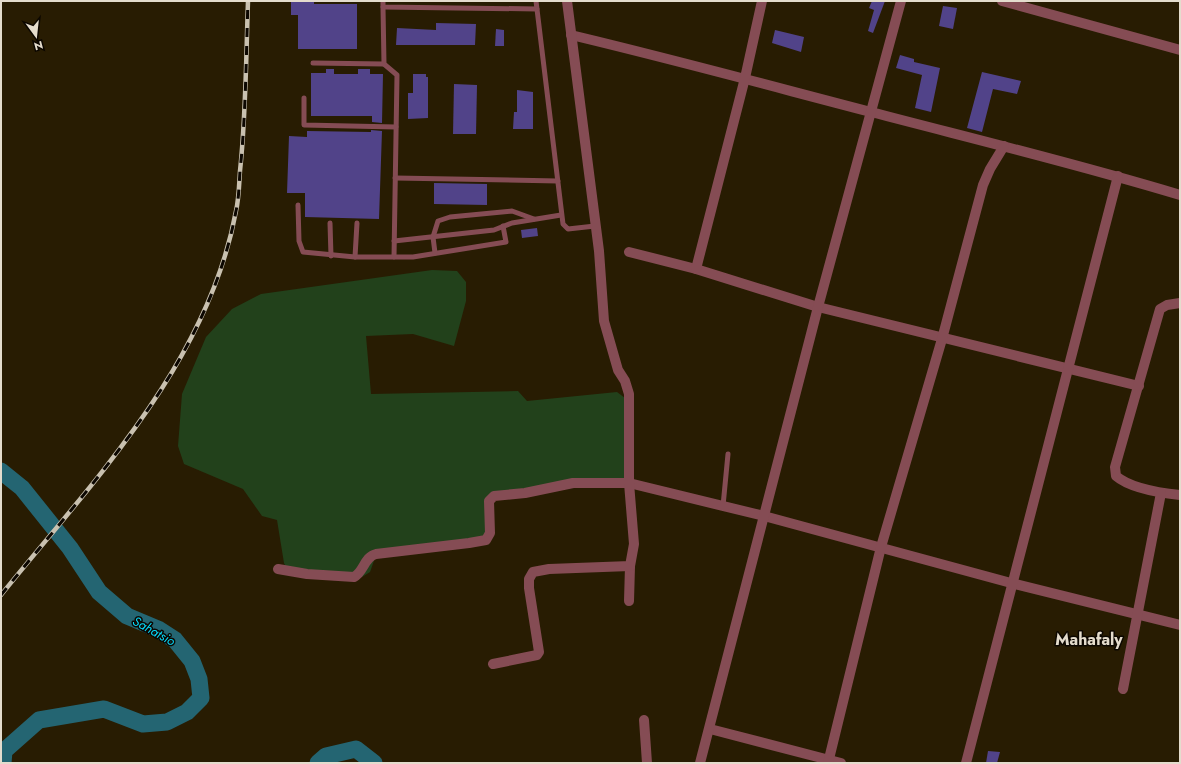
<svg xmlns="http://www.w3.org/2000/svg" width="1181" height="764" font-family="Jost,sans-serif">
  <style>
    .green { fill: #22411b }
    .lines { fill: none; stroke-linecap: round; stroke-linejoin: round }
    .river { stroke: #246572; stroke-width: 17 }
    .building { fill: #514389 }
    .lane { stroke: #854c54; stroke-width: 5 }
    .street { stroke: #854c54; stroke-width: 10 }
    .rail-casing { stroke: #c9c1b0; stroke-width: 4.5 }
    .rail { stroke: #0c0701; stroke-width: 3; stroke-dasharray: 9; stroke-linecap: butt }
    .labels { text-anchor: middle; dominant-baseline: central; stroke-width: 3; stroke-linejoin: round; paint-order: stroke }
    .water-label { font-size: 13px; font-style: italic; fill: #06d9fa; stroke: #0c0701 }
    .district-label { font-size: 16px; font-weight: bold; fill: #e4dccd; stroke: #0c0701 }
  </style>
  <rect width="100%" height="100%" fill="#281c02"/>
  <polygon class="green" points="432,270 457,271 466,282 466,301 454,346 413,334 366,336 371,394 518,391 527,401 617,392 625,398 628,483 493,495 493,536 376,555 370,572 362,577 287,569 284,563 277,520 262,516 243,489 184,464 178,446 182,394 206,337 232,309 261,294"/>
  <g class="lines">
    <g class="river">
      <polyline points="1,471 22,488 70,548 99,592 127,616 158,629 175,640 192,661 199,679 201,698 187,712 167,722 143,724 104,709 39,720 4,751 3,763"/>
      <polyline points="318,763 326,756 356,749 374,763"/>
    </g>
  </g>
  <g class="building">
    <polygon points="291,1 314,1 314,4 357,4 357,49 298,49 298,15 291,15"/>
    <polygon points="872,1 885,1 873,33 868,31 874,10 869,8"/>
    <polygon points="943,6 957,8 953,29 939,26"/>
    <polygon points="436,23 476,24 475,45 396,45 397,28 436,30"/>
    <polygon points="496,29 504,30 504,46 495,46"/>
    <polygon points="775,30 804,37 801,52 772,43"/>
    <polygon points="900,55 914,59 914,62 940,68 931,112 915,108 922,75 896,68"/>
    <polygon points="326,69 334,69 334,74 358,74 358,69 370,69 370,74 383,74 382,123 372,122 372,116 311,116 311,73 326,73"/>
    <polygon points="982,72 1021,81 1017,94 993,89 982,132 967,128"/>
    <polygon points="413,74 426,74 426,77 428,77 428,118 408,119 408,93 413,93"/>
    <polygon points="454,84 477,85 476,134 453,134"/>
    <polygon points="517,90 533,92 533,129 513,129 514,112 517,112"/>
    <polygon points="371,130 382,131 379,219 305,217 305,193 287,193 289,136 307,137 307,131 371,132"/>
    <polygon points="434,183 487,184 487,205 434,204"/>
    <polygon points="537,228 538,236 522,238 521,230"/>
    <polygon points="988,751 1000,752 997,763 986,763"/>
  </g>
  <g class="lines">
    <g class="lane">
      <polyline points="383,1 383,7 537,9"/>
      <polyline points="536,1 563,224 568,229 595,226"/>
      <polyline points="383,7 384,64 397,75 394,257"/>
      <polyline points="313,63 384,64"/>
      <polyline points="304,98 304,125 396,127"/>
      <polyline points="395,178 558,181"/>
      <polyline points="298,205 299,241 303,252 355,257 413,257 506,242 503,226"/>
      <polyline points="330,223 331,256"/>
      <polyline points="394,241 494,230 512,223 561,215"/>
      <polyline points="435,253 433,237 438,221 450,217 512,211 534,219"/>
      <polyline points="355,257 357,223"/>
      <polyline points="723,506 728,454"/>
    </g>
    <g class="street">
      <polyline points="1002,1 1180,50"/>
      <path d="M571 35C672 59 771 86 871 112 974 139 1078 164 1180 195"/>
      <polyline points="629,252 696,269 818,307 1139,386"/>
      <polyline points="696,269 745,78 762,1"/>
      <path d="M1180 303 1167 305 1160 309 1115 467 1116 476C1130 488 1161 493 1180 495"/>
      <path d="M278 569 307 574 354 577C364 572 364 557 376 554L469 543 486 540 490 533 489 501 494 496 525 493 573 483H629L764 516 1011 583 1180 625"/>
      <polyline points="629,601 630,566"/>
      <polyline points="493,664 537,655 539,652 529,588 529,579 533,572 549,569 630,566 634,544 629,483 629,394 625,381 618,370 604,321 599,251 567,1"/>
      <polyline points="1123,689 1161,493"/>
      <polyline points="644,720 647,763"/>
      <polyline points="710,729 841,763"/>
      <polyline points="700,763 818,307 901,1"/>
      <polyline points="828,763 881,547 942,339 983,185 990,169 1004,146"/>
      <path d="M966 763C1015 567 1069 372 1118 176"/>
    </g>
    <defs>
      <path id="rail" d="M1 595C94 480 208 363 236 211 239 198 239 185 240 171 246 115 246 58 248 1"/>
    </defs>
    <use href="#rail" class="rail-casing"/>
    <use href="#rail" class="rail"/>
  </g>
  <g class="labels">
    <g class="water-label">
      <text transform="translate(154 631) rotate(29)">Sahatsio</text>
    </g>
    <g class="district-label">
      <text x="1089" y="639">Mahafaly</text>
    </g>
  </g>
  <rect width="1181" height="764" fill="none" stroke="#e4dccd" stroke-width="4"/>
  <g transform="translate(36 36) rotate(165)" stroke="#0c0701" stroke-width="3" paint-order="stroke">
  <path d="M0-3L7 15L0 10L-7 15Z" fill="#e4dccd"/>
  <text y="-6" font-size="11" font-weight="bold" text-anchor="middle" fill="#e4dccd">N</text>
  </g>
</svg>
